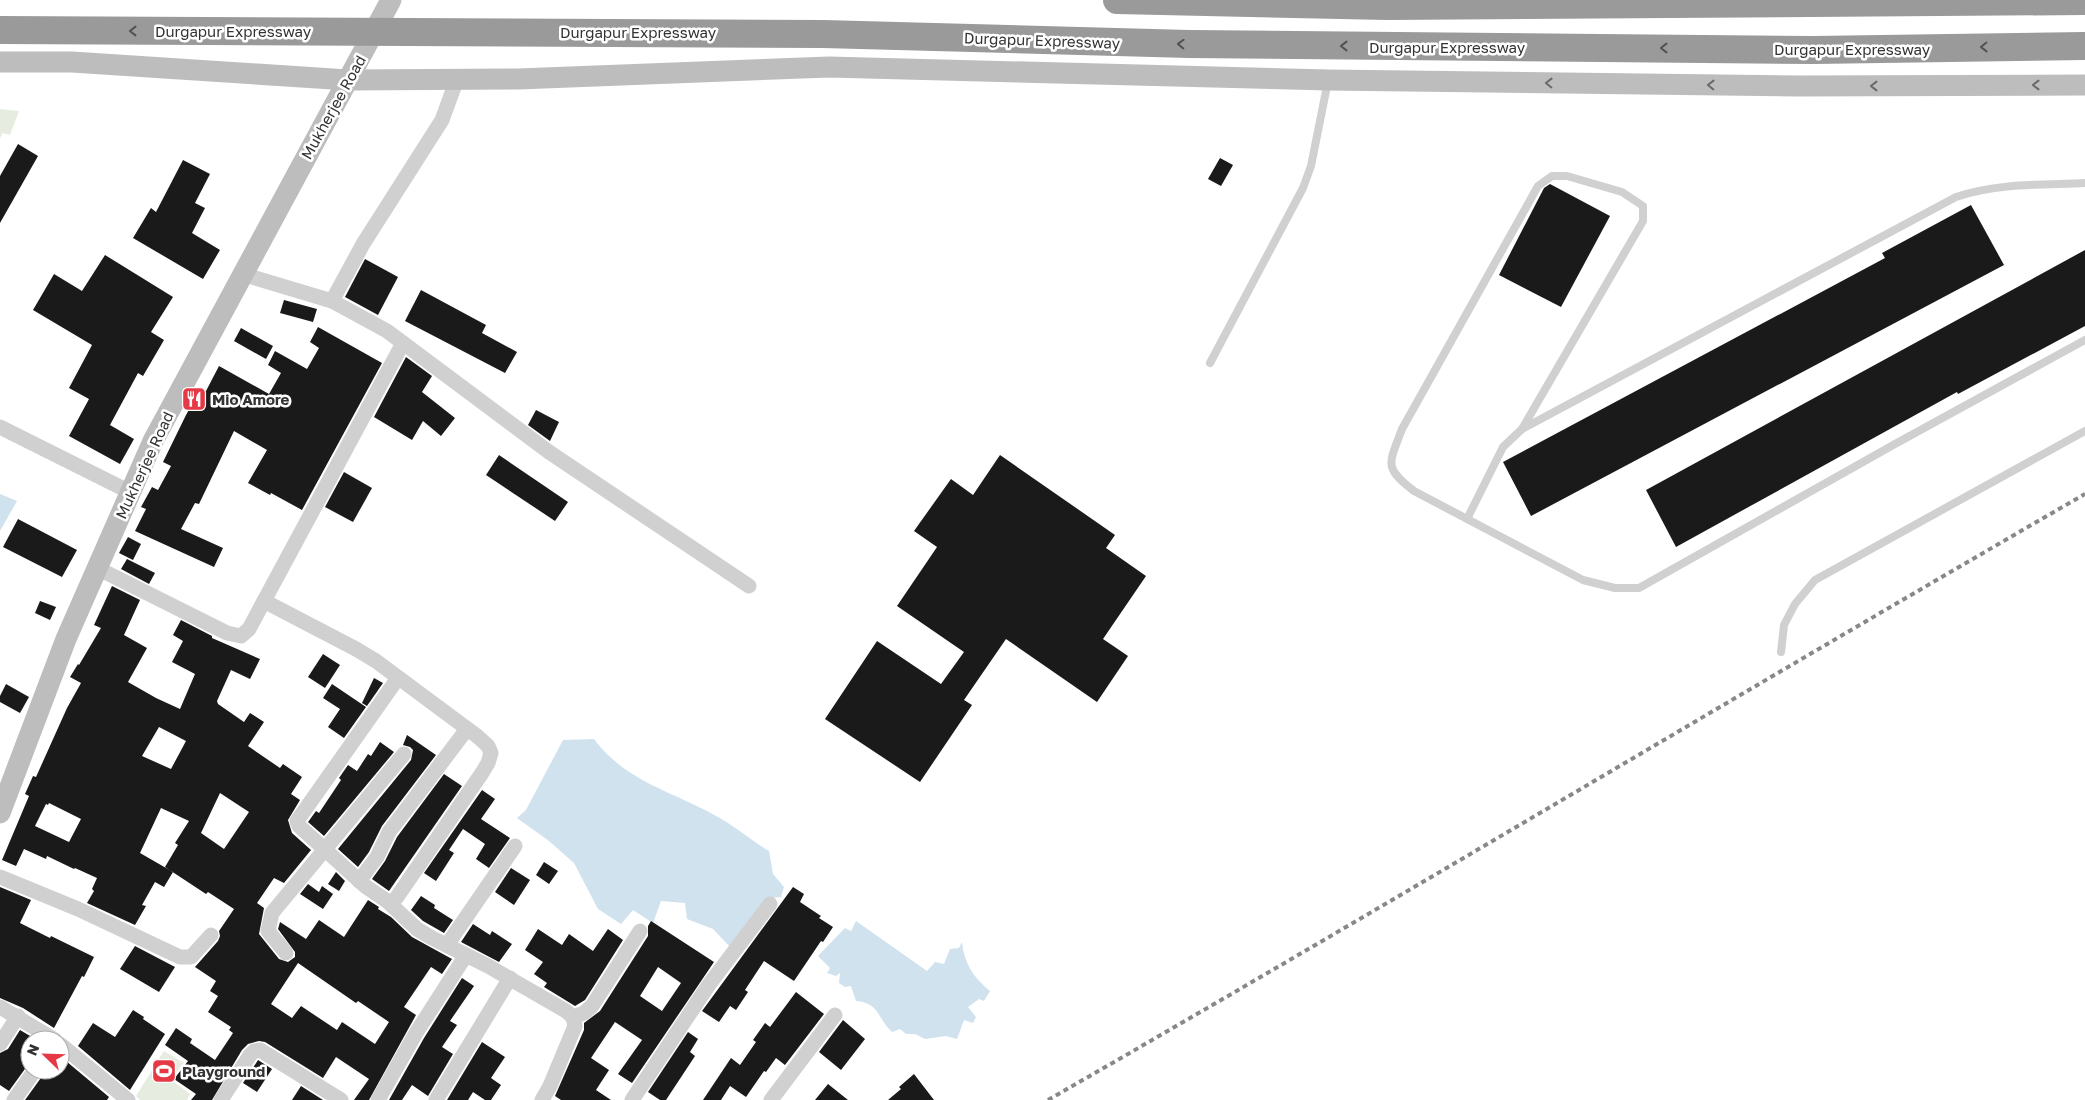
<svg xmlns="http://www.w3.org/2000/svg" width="2085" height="1100" font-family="'Golos Text',sans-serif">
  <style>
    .garden { fill: #e6ecdf }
    .water { fill: #cfe2ee }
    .building { fill: #1a1a1a; fill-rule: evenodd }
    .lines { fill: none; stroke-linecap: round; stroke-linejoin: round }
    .lane { stroke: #d0d0d0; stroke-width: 8 }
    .street { stroke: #d0d0d0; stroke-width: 15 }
    .secondary { stroke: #bdbdbd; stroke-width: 21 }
    .highway { stroke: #9a9a9a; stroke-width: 28 }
    .rail { stroke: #888; stroke-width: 4; stroke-dasharray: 5 4; stroke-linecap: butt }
    .oneway { stroke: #525252 }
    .oneway2 { stroke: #6a6a6a }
    .labels { text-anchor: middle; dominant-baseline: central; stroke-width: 5; stroke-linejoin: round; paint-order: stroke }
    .street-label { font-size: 15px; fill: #333; stroke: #fff }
    .poi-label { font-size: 15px; font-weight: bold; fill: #333; stroke: #fff; text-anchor: start }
  </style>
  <rect width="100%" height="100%" fill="#fff"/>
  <g class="garden">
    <polygon points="0,109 19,111 10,135 3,133 0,138"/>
    <polygon points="164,1051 184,1063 170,1079 190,1094 187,1100 140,1100 136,1096"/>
  </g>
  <g class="water">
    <polygon points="0,494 17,501 0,531"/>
    <path d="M594 739C627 783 673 791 718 817 736 827 752 841 769 851L773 874 784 887 781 897 771 898 734 951 713 929 687 919 685 903 661 901 653 923 633 910 621 924 598 909 574 863 549 841 517 818 526 810 563 740Z"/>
    <path d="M856 921 927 971 935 962 944 964 950 949 959 948 962 942C964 963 973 977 990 991L984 1001 979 999 968 1007 976 1017 973 1023 964 1020 957 1039 946 1036 925 1039 915 1034H906L900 1029 892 1032C877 1018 880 1003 856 1001L851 986 845 987 839 983 840 973 836 976 827 973 830 968 818 956 845 928 851 931Z"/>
  </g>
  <g class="building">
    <polygon points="18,144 38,156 0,223 0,176"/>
    <polygon points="1220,158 1233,165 1221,186 1208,179"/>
    <polygon points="183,160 210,174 195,203 205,208 192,233 220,250 203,279 133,238 151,208 156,212"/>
    <polygon points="1550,184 1610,216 1561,307 1499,275 1544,188"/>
    <polygon points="1971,205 2004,265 1531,516 1503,462 1885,258 1882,253"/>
    <polygon points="2085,250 2085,326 1958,394 1957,392 1676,547 1646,490"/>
    <polygon points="105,255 173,297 151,332 164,340 143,376 138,373 110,425 134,439 120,464 69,436 89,399 69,388 92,345 33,310 54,274 82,291"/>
    <polygon points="365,259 398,277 378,315 345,297"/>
    <polygon points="421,290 486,325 482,333 517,352 505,373 405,321"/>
    <polygon points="284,300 317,309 313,322 280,313"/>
    <polygon points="318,327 382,363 302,510 271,493 270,495 248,483 267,450 234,431 199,504 195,503 181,529 223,548 214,567 135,531 146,509 141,507 152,487 158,490 171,466 163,462 186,415 201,388 206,391 219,366 269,394 281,373 268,365 275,351 307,369 319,348 310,342"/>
    <polygon points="241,328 273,346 266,359 234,341"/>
    <polygon points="406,357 432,376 422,392 455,418 441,436 423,421 412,440 374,417"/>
    <polygon points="536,410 559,422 550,441 528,425"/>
    <polygon points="499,455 568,502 555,521 486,475"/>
    <polygon points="1000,455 1115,535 1106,548 1146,576 1103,639 1128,656 1097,702 1006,639 964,700 972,705 920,782 825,719 877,641 941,684 964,652 897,606 937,547 914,531 951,479 973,495"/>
    <polygon points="344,472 372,488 353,522 325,507"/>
    <polygon points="18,519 77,550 62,577 3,547"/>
    <polygon points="128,537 141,544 133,560 119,553"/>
    <polygon points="127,559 155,573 149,584 121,569"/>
    <path d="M112 586 140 600 124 635 147 648 128 682 156 698 180 709 195 674 172 662 183 641 173 635 181 620 212 636V638L260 659 250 679 231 670 217 701 218 704 244 722 250 713 264 722 248 746 280 768 283 764 302 777 291 794 300 800 288 820 292 833 311 850 284 883 274 878 257 903 264 908 259 934 279 959 288 962 295 957V952L278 929 280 922 306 939 319 920 344 937 368 900 379 907 378 909 391 917 412 937 452 959 442 974 431 967 404 1007 416 1015 369 1100H354L369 1079 336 1057 323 1078 265 1042 259 1041 248 1044 242 1050 212 1100H191L196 1094 174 1079 188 1061 165 1045 176 1028 192 1039 190 1043 215 1060 233 1033 229 1030 231 1027 208 1012 218 996 210 991 216 981 195 967 218 941 220 936 219 931 234 909 208 892 206 894 165 867 178 845 175 843 189 821 161 808 140 853 173 872 164 887 155 882 142 905 146 906 135 925 87 903 94 891 92 889 97 878 75 868 74 869 47 856 46 859 24 849 16 866 2 860 29 796 25 794 33 776 36 777 67 708 81 683 70 677 78 664 79 665 101 628 94 625ZM159 727 186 741 171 769 142 756ZM220 793 249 812 224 849 201 833ZM49 803 81 819 69 842 35 826 46 804 48 805ZM298 963 356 1003 358 1001 389 1022 375 1044 342 1022 337 1030 301 1006 292 1018 271 1004Z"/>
    <polygon points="40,601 56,607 50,620 35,613"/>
    <polygon points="323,654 340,665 325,688 308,677"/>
    <polygon points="374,678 383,683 367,706 362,703"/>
    <polygon points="6,684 29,697 20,713 0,702 0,696"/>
    <polygon points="332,684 366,707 344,738 328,727 340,709 323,698"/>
    <polygon points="407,735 436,755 382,826 369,852 358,867 338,849 411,760 413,750 410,747 403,745"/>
    <polygon points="380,742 394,752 324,836 308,822 316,811 319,813 341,780 339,778 348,765 357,771 368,754 371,756"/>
    <polygon points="444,774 462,786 389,891 372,879 385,861 397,837"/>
    <polygon points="482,790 495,799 481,819 510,838 489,868 476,859 485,844 463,829 449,850 454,853 436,881 424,873"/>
    <polygon points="544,862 558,871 549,884 536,875"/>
    <polygon points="511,868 530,880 514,905 495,892"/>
    <polygon points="336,872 345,881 339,891 328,884"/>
    <polygon points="308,884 319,892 322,886 333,894 323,909 300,894"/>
    <polygon points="0,887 31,900 20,923 50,938 51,936 94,957 84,977 82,976 54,1028 23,1008 0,998"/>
    <polygon points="793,887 804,894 800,902 821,916 819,918 833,927 823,942 821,941 794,981 764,961 745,990 748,992 736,1010 730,1006 719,1022 702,1011"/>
    <polygon points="421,896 435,905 434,908 453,920 444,933 423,921 411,910"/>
    <path d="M651 921 714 962 632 1083 618 1074 642 1040 615 1022 591 1058 609 1070 596 1090 611 1100H561L555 1096 584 1030V1023L600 1011 648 936V926ZM658 967 681 983 662 1011 640 996Z"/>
    <polygon points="473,924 490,935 492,931 512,944 499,962 461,942"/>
    <polygon points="538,929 562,945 569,934 593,951 608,929 623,940 585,1000 575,1006 544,987 547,983 534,974 543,962 525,950"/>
    <polygon points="135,946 175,967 159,992 120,969"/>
    <polygon points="462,978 474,986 450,1021 457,1025 442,1047 453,1054 428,1096 412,1085 402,1100 389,1100 424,1038"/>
    <polygon points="796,992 824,1014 785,1065 776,1058 766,1072 764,1071 746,1097 730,1086 721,1100 703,1100 731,1058 740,1065 756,1042 753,1040 765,1023 770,1027"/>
    <polygon points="133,1010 144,1017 143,1019 165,1034 130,1090 78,1046 93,1023 115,1037"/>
    <polygon points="843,1020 865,1039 841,1070 819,1052"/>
    <polygon points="20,1030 37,1040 30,1040 30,1062 9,1091 0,1085 0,1053 8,1049"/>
    <polygon points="688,1032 698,1039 690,1052 695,1056 666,1100 660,1100 648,1092"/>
    <polygon points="482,1042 505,1057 491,1078 501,1085 491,1100 485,1100 473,1092 468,1100 447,1100"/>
    <polygon points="60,1056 109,1097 107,1100 25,1100 43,1075 44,1070 60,1070"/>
    <polygon points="258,1060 272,1069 257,1092 243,1083"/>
    <polygon points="914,1074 934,1100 888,1100 901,1089 899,1087"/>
    <polygon points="828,1084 848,1100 815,1100"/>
    <polygon points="301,1086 323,1100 292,1100"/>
  </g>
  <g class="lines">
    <g class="lane">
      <polyline points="1210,363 1303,188 1311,166 1328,81"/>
      <path d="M1522 429 1643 221V206L1622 192 1567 176H1552L1538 186 1402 429C1389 464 1383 467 1414 491L1583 580 1615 588H1639L1895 444 2085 340"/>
      <path d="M1467 519 1503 447 1522 429 1956 197C1997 183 2042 185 2085 183"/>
      <polyline points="1781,652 1784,625 1795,604 1815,580 2085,431"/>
    </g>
    <g class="street">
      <polyline points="242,274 332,301 387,331 549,452 749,586"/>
      <polyline points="332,301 363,244 442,120 457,79"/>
      <polyline points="0,427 130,492"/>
      <polyline points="97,568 227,633 241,636 249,629 264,601 403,343"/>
      <polyline points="264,601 356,649 376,661 477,736 488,746 491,753 488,763 482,773 397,897 393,901 387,901 365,886 299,826 297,821 398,678"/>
      <polyline points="0,877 78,909 180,957 191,957 211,935"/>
      <polyline points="359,881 377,857 389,832 467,729"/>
      <polyline points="387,901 417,929 432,938 488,966 566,1011 573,1017 575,1026 550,1086 542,1100"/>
      <polyline points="447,945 515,846"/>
      <polyline points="286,953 268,931 272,913 404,754"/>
      <polyline points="0,1007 55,1040"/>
      <polyline points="573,1017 584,1013 592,1006 640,931"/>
      <polyline points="0,1044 18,1016"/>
      <polyline points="60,1044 128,1100"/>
      <polyline points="14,1100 35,1070"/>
      <polyline points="221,1100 250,1055 254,1051 260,1050 341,1100"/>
      <polyline points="378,1100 416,1033 466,955"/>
      <polyline points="436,1100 510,978"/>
      <polyline points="632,1100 708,986 770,904"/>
      <polyline points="771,1100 835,1015"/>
    </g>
    <g class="secondary">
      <polyline points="0,62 72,62 348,80 518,79 829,67 1328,80 1798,86 2085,85"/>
      <polyline points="0,813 66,639 153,441 391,0"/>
    </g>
    <g class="highway">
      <polyline points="1117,0 1387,6 2085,1"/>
      <polyline points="0,30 823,34 1189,44 1814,50 2085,46"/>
    </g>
    <path class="rail" d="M1048 1100C1395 901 1738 694 2085 494"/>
  </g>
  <defs><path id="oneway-chevron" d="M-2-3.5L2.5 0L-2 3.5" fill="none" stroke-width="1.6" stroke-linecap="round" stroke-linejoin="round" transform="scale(1.25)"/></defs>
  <g class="oneway">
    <use href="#oneway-chevron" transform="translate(133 31) rotate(180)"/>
    <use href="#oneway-chevron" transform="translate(1181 44) rotate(-178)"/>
    <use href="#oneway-chevron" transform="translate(1344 46) rotate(-180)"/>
    <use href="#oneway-chevron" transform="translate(1984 47) rotate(179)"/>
    <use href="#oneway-chevron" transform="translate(1664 48) rotate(-180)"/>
  </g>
  <g class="oneway2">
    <use href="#oneway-chevron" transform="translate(1549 83) rotate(-179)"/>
    <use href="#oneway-chevron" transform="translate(1711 85) rotate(-179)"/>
    <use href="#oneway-chevron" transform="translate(2036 85) rotate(180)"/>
    <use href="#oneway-chevron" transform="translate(1874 86) rotate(180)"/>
  </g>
  <defs>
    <symbol id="restaurant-square" viewBox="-11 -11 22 22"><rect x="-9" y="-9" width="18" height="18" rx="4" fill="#e63946" stroke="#fff"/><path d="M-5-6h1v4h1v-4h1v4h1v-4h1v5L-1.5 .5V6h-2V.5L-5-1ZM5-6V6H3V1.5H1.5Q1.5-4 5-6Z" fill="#fff"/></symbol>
    <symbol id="stadium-square" viewBox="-11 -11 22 22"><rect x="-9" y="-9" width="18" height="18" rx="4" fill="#e63946" stroke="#fff"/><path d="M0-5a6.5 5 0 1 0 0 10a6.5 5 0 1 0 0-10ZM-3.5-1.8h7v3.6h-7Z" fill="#fff"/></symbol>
  </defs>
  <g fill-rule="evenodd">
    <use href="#restaurant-square" x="180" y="385" width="28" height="28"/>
    <use href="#stadium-square" x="150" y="1057" width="28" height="28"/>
  </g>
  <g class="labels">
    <g class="street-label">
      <text x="233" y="31">Durgapur Expressway</text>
      <text x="638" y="32">Durgapur Expressway</text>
      <text transform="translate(1042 40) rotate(2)">Durgapur Expressway</text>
      <text x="1447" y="47">Durgapur Expressway</text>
      <text x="1852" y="49">Durgapur Expressway</text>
      <text transform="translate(333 107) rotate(-61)">Mukherjee Road</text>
      <text transform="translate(144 465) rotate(-65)">Mukherjee Road</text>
    </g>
    <g class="poi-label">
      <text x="212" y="399">Mio Amore</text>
      <text x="182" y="1071">Playground</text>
    </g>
  </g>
  <g transform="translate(45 1055) rotate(293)"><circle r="24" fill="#ffffff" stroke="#adadad"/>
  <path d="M0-4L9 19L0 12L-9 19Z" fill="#e63946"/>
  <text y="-8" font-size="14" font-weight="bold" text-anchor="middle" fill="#333333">N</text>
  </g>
</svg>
